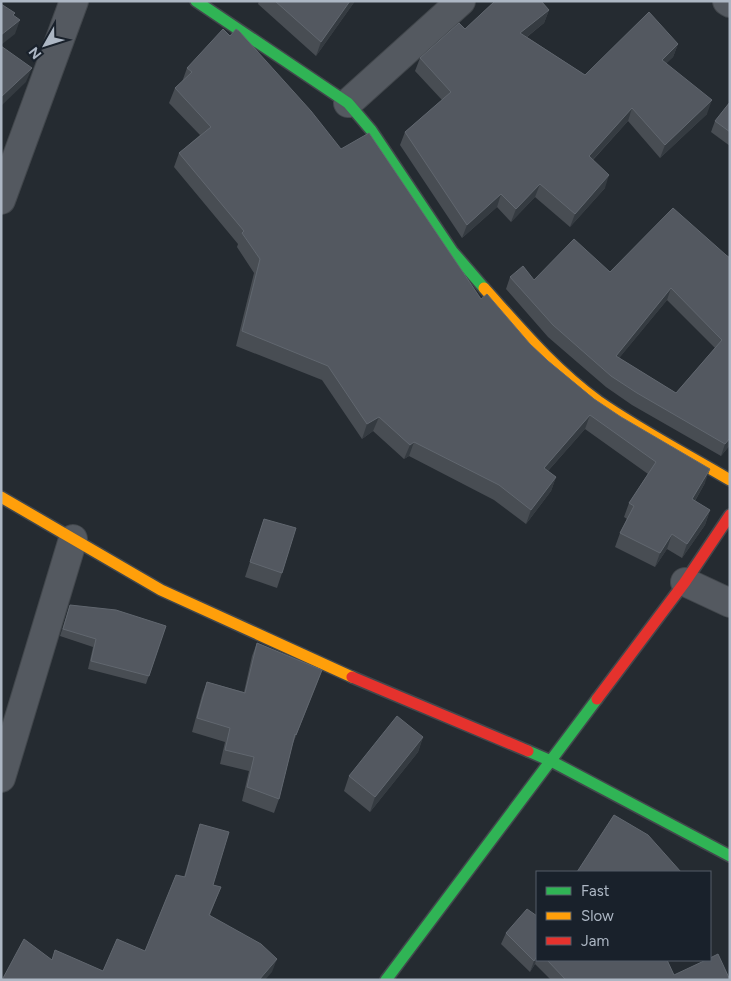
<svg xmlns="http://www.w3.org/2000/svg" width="731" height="981" font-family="Figtree,sans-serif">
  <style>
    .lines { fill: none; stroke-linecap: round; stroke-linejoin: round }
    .street-casing { stroke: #42474c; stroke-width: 30 }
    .fast-casing { stroke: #42474c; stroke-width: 14 }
    .slow-casing { stroke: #42474c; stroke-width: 14 }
    .jam-casing { stroke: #42474c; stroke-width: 14 }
    .street { stroke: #545960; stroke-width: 28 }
    .fast { stroke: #30b455; stroke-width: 11 }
    .slow { stroke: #ff9f0a; stroke-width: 11 }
    .jam { stroke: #e5322d; stroke-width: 11 }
    .wall { fill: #484d53; fill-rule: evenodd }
    .shaded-wall { fill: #353b41 }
    .building { fill: #535860; stroke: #61676f; fill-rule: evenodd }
  </style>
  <rect width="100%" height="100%" fill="#252b31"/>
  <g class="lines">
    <defs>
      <g id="street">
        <polyline points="727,1 730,3"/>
        <polyline points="348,103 461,1"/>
        <polyline points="1,200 74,1"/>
        <polyline points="685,582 730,603"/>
        <polyline points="1,778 73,539"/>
      </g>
      <g id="fast">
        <polyline points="196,1 348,103 371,130 452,251 484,288"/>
        <polyline points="528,751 551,761 730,856"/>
        <polyline points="386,980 597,699"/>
      </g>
      <g id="slow">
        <path d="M484 288C520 328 554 369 598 401 640 430 686 454 730 480"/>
        <polyline points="1,497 161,590 352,677"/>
      </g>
      <g id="jam">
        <polyline points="352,677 528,751"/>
        <polyline points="597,699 685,582 730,515"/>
      </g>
    </defs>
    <use href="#street" class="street-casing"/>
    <use href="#fast" class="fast-casing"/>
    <use href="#slow" class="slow-casing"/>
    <use href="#jam" class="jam-casing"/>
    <use href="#street" class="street"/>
    <use href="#fast" class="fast"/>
    <use href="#slow" class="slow"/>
    <use href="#jam" class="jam"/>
  </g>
  <g class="wall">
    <polygon points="259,1 355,1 316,56 258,4"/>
    <polygon points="495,1 543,1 542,2 549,10 544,23 527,37 585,75 678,44 673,57 666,63 707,114 660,158 628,121 593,160 605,188 570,227 535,197 511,222 497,207 462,238 400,145 405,132 442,100 415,71 420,58 465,29"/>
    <polygon points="187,68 341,149 481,299 548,361 594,399 705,483 695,501 710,510 705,525 682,558 667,549 655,567 615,547 620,533 627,519 624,517 629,503 648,474 585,429 548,471 556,477 551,491 526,524 494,500 409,456 404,459 373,431 362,439 322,380 236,346 254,273 237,247 238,244 174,167 179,153 200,135 169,103 175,88 182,82"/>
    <polygon points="730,102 730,146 711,132 715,121"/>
    <path d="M726 255 730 445 721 456 632 405 606 387 548 337 506 289 510 277 534 280 610 272ZM667 300 715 348 676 393 619 358Z"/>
    <polygon points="264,519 282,573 277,588 245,577"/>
    <polygon points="70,605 166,626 146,684 88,669 93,647 60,636"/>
    <polygon points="257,643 322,670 292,746 279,799 274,813 242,801 249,771 220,764 225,742 192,732 202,695 207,682 244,692 252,656"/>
    <polygon points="423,737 418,752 370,812 344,791 349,776"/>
    <polygon points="200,824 213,885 221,887 210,915 272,972 2,980 52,960 103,971 145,951 184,877 196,836"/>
    <polygon points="537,916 537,960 667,960 674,975 730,980 551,980 535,964 530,972 501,944 506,933"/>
  </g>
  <g class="shaded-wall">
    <polygon points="350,1 355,1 316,56 321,42"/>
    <polygon points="549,10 544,23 515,46 520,33"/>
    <polygon points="20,20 15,34 1,45 1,35"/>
    <polygon points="678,44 673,57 657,73 662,60"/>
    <polygon points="32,68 26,82 1,106 1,97"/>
    <polygon points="712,100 707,114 660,158 665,145"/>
    <polygon points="632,108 628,121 584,169 589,156"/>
    <polygon points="609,175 605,188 570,227 575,214"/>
    <polygon points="540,184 535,197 511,222 516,209"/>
    <polygon points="501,194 497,207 462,238 467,225"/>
    <polygon points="671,288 667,300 611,368 616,356"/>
    <polygon points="590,415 585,429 538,482 544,468"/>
    <polygon points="379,417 373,431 362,439 367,424"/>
    <polygon points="730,438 730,445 721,456 725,444"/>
    <polygon points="414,442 409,456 404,459 410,445"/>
    <polygon points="710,469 705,483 687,514 692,499"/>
    <polygon points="556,477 551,491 526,524 531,510"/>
    <polygon points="710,510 705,525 682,558 687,544"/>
    <polygon points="672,534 667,549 655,567 660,553"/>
    <polygon points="322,670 317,684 291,748 296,735"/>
    <polygon points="423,737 418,752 370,812 375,797"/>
    <polygon points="537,956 535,964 530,972 534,961"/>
    <polygon points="277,959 272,972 265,980 259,980"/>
  </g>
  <g class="building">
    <polygon points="275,1 350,1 321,42"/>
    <polygon points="495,1 541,1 549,10 520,33 585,75 649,12 678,44 662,60 712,100 665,145 632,108 589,156 609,175 575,214 540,184 516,209 501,194 467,225 405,132 451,92 420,58 459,23 465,29"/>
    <polygon points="1,4 15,13 13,15 20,20 1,35"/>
    <polygon points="223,29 230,36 236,29 239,31 311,111 341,149 369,133 481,299 487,294 530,344 548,361 594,399 621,417 710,469 692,499 710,510 687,544 672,534 660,553 620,533 634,506 629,503 656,462 590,415 544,468 556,477 531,510 499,485 414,442 410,445 379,417 367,424 328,366 242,331 260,259 242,233 244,231 179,153 211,127 175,88 192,72 187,68"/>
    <polygon points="1,46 32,68 1,97"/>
    <polygon points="730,102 730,132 715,121"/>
    <path d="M673 208 726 255 730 258V438L725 444 637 393 611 376 553 325 510 277 523 266 534 280 574 239 610 272ZM671 288 722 340 676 393 616 356Z"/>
    <polygon points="264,519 296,528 282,573 250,562"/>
    <polygon points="70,605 116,610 166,626 149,676 91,661 96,639 63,629"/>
    <polygon points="257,643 322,670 296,735 295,734 279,799 247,787 254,757 225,750 230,728 197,718 207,682 245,693"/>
    <polygon points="397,716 423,737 375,797 349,776"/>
    <polygon points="614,815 648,835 681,872 577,872"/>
    <polygon points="200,824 229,832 213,885 221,887 209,915 261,944 277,959 259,980 2,980 24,939 52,960 55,950 103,971 117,939 145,951 176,875 185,877"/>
    <polygon points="527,909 537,916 537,956 534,961 506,933"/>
    <polygon points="718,954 730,980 566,980 547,960 667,960 674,975 706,960 710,960 710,958"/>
  </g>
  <rect width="731" height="981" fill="none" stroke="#adb7c4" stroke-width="5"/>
  <rect x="536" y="871" width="175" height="90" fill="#19212b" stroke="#545d68"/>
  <rect x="546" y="887" width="25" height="8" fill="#30b455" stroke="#545d68"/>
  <text x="581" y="896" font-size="15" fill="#adb7c4">Fast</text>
  <rect x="546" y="912" width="25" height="8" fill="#ff9f0a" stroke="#545d68"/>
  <text x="581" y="921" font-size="15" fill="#adb7c4">Slow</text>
  <rect x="546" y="937" width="25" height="8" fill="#e5322d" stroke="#545d68"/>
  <text x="581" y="946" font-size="15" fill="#adb7c4">Jam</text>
  <g transform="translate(45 45) rotate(231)" stroke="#19212b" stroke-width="4" paint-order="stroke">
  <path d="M0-4L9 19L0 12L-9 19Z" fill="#adb7c4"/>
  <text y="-8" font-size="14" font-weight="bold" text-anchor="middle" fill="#adb7c4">N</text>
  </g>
</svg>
